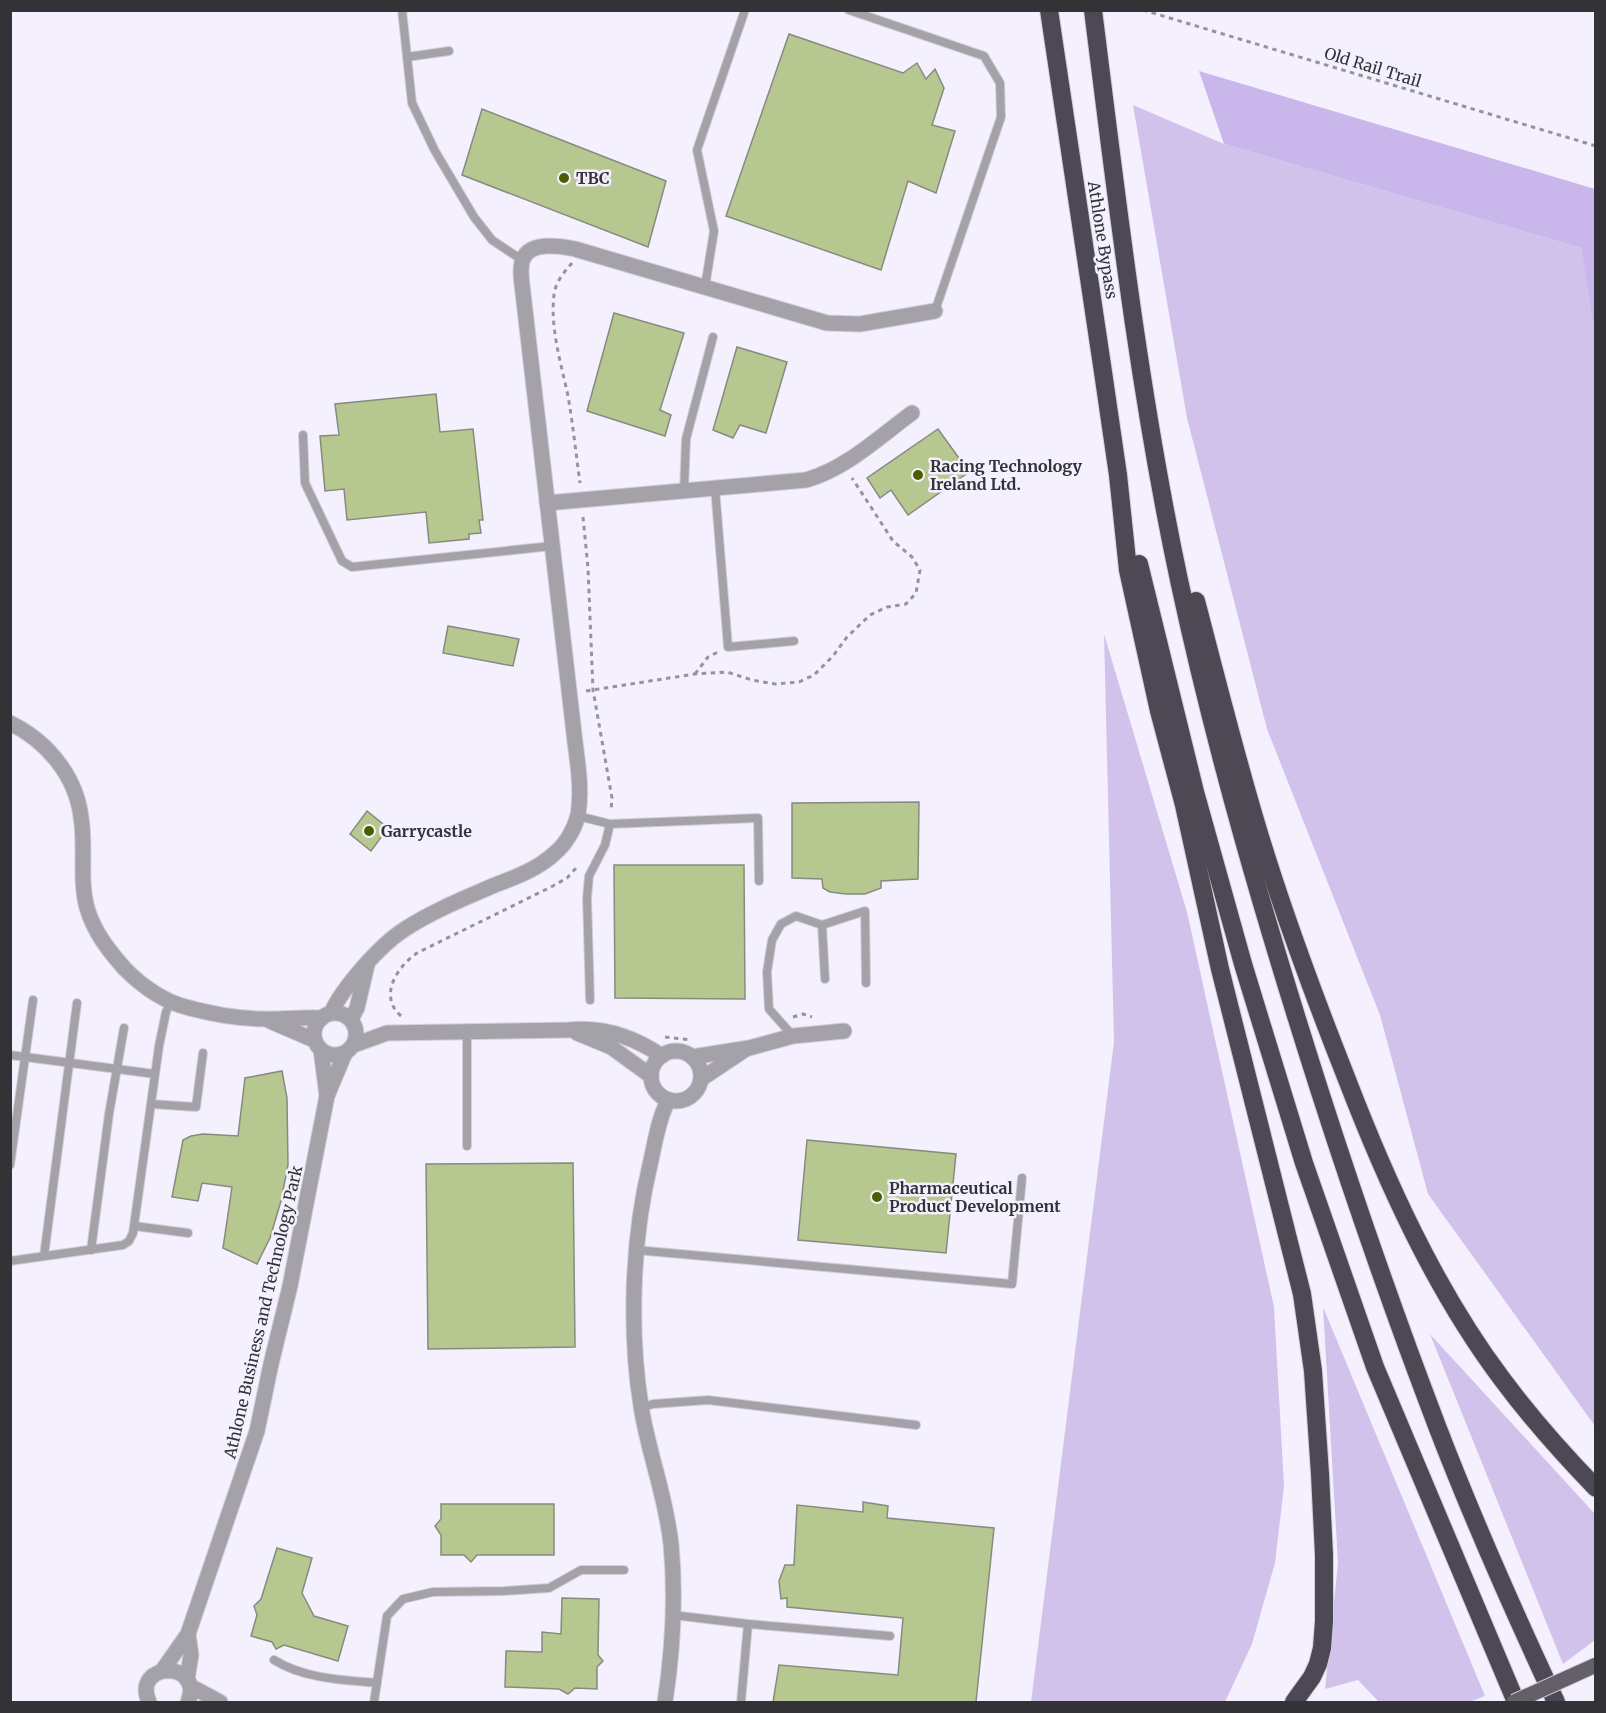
<svg xmlns="http://www.w3.org/2000/svg" width="1606" height="1713" font-family="Merriweather,serif">
  <style>
    .green { fill: #d1c2ec }
    .forest { fill: #c9b6eb }
    .building { fill: #b7c790; stroke: #878b7f; stroke-width: 1.5 }
    .lines { fill: none; stroke-linecap: round; stroke-linejoin: round }
    .lane-casing { stroke: #d2ceda; stroke-width: 10 }
    .street-casing { stroke: #d2ceda; stroke-width: 17 }
    .highway-casing { stroke: #d2ceda; stroke-width: 20 }
    .path { stroke: #96939c; stroke-width: 3; stroke-dasharray: 4.5 4.5; stroke-linecap: butt }
    .lane { stroke: #a4a2a8; stroke-width: 8 }
    .street { stroke: #a4a2a8; stroke-width: 15 }
    .highway { stroke: #4d4954; stroke-width: 18 }
    .primary-bridge-casing { stroke: #d2ceda; stroke-width: 17; stroke-linecap: butt }
    .primary-bridge { stroke: #64606a; stroke-width: 15 }
    .poi-dot { fill: #4d5e01; stroke: #f5f0fe; stroke-width: 2 }
    .labels { text-anchor: middle; dominant-baseline: central; stroke-width: 5; stroke-linejoin: round; paint-order: stroke }
    .street-label { font-size: 16px; fill: #333237; stroke: #f5f0fe }
    .poi-label { font-size: 16px; font-weight: bold; fill: #333237; stroke: #f5f0fe; text-anchor: start }
  </style>
  <rect width="100%" height="100%" fill="#f5f0fe"/>
  <g class="green">
    <polygon points="1133,105 1224,144 1581,248 1596,331 1595,1426 1428,1194 1380,1015 1267,729 1187,418"/>
    <polygon points="1104,634 1187,912 1274,1307 1284,1486 1275,1563 1252,1644 1225,1702 1031,1702 1114,1042"/>
    <polygon points="1323,1307 1485,1696 1469,1702 1379,1702 1358,1680 1325,1689 1338,1563"/>
    <polygon points="1430,1334 1595,1514 1595,1640 1563,1664"/>
  </g>
  <polygon class="forest" points="1199,71 1595,189 1595,331 1581,248 1224,144"/>
  <g class="building">
    <polygon points="789,34 903,73 917,63 926,79 935,69 944,88 932,125 955,131 936,193 908,181 881,270 726,216"/>
    <polygon points="482,109 666,181 648,247 462,175"/>
    <polygon points="614,313 684,333 660,410 671,415 665,436 587,411"/>
    <polygon points="737,347 787,362 766,433 740,425 733,438 713,430"/>
    <polygon points="436,394 440,432 473,429 483,520 479,520 481,533 469,534 469,539 429,543 426,512 347,520 344,489 325,491 320,436 339,435 335,404"/>
    <polygon points="938,429 969,472 908,515 891,490 880,498 867,478"/>
    <polygon points="448,626 519,639 513,666 443,653"/>
    <polygon points="919,802 918,879 881,881 881,888 865,894 846,894 830,892 823,888 822,879 792,878 792,803"/>
    <polygon points="367,811 388,828 371,851 350,834"/>
    <polygon points="614,865 744,865 745,999 615,998"/>
    <polygon points="282,1071 287,1098 288,1165 281,1201 270,1238 257,1264 223,1248 232,1187 202,1183 198,1201 172,1197 183,1140 191,1136 203,1134 238,1136 245,1078"/>
    <polygon points="807,1140 956,1154 946,1253 798,1240"/>
    <polygon points="573,1163 575,1347 428,1349 426,1164"/>
    <polygon points="863,1502 888,1506 887,1518 994,1528 976,1702 773,1702 779,1665 898,1675 903,1618 787,1607 787,1598 781,1599 779,1581 785,1565 794,1565 797,1505 863,1512"/>
    <polygon points="441,1504 554,1504 554,1555 477,1555 471,1562 464,1555 441,1555 441,1535 435,1526 441,1519"/>
    <polygon points="277,1548 312,1558 302,1593 314,1616 348,1626 338,1661 284,1645 276,1649 272,1642 251,1636 257,1615 254,1606 261,1599"/>
    <polygon points="562,1598 599,1599 598,1655 603,1661 597,1667 597,1689 575,1688 568,1694 559,1689 505,1687 506,1651 542,1652 542,1632 561,1634"/>
  </g>
  <g class="lines">
    <defs>
      <g id="lane">
        <polyline points="402,10 412,103 435,151 474,217 492,240 522,260"/>
        <polyline points="849,10 984,56 1000,83 1001,117 935,311"/>
        <polyline points="407,57 449,51"/>
        <polyline points="705,287 714,231 697,150 745,10"/>
        <polyline points="303,435 305,483 342,561 352,567 552,546"/>
        <polyline points="715,488 728,647 794,641"/>
        <polyline points="684,491 686,439 713,337"/>
        <polyline points="578,816 610,824 758,818 759,881"/>
        <polyline points="822,925 825,979"/>
        <polyline points="590,1000 587,898 589,876 605,845 610,824"/>
        <polyline points="793,1036 769,1009 767,972 772,940 781,924 796,916 822,925 865,911 866,983"/>
        <polyline points="10,1055 155,1074"/>
        <polyline points="151,1104 196,1107 203,1053"/>
        <polyline points="467,1146 467,1031"/>
        <polyline points="10,1165 33,1000"/>
        <polyline points="134,1226 188,1233"/>
        <polyline points="91,1250 109,1114 124,1028"/>
        <polyline points="636,1250 1012,1284 1022,1178"/>
        <polyline points="44,1256 77,1003"/>
        <polyline points="10,1261 123,1245 129,1241 133,1233 159,1046 166,1012 171,1002"/>
        <polyline points="641,1408 653,1404 708,1400 916,1425"/>
        <polyline points="673,1615 748,1624 890,1636"/>
        <path d="M274 1660C305 1679 343 1680 377 1683"/>
        <polyline points="374,1702 387,1616 403,1599 433,1592 504,1591 549,1588 581,1570 624,1570"/>
        <polyline points="741,1702 748,1624"/>
      </g>
      <g id="street">
        <path d="M547 503 806 480C846 469 879 437 912 413"/>
        <path d="M10 723C47 741 76 776 81 817 86 847 79 878 87 908 94 932 109 951 125 969 142 986 163 1001 186 1007 211 1014 241 1019 267 1019 285 1019 303 1017 322 1018"/>
        <circle cx="335" cy="1034" r="21"/>
        <path d="M331 1013C343 987 380 945 405 929 433 911 465 898 495 885 516 877 538 869 555 853 566 844 575 828 578 815 582 791 578 765 575 742L523 293C522 283 519 269 523 259 530 241 561 246 575 249L827 323 860 324 935 311"/>
        <polyline points="351,1019 357,1008 367,965"/>
        <polyline points="270,1021 314,1040"/>
        <polyline points="577,1033 611,1047 651,1076"/>
        <path d="M354 1045 387 1033 568 1030C602 1026 634 1037 662 1056"/>
        <polyline points="321,1050 327,1096"/>
        <circle cx="676" cy="1076" r="25"/>
        <polyline points="692,1057 749,1048 793,1036 844,1031"/>
        <polyline points="701,1079 746,1049"/>
        <polyline points="162,1671 188,1634 257,1431 271,1364 290,1286 327,1096 345,1053"/>
        <polyline points="187,1680 191,1655 188,1634"/>
        <polyline points="190,1686 220,1702"/>
        <path d="M149 1702C131 1661 205 1660 188 1702"/>
        <path d="M665 1702C673 1649 676 1597 671 1544 666 1496 648 1452 641 1406 629 1331 632 1239 650 1165 654 1148 659 1114 669 1100"/>
      </g>
      <g id="highway">
        <polyline points="1049,10 1103,372 1118,475 1128,570 1159,711 1184,805 1220,969 1302,1294 1313,1371 1320,1474 1324,1555 1324,1621 1322,1648 1318,1664 1312,1677 1294,1702"/>
        <path d="M1093 10C1117 201 1139 392 1179 580 1216 753 1266 923 1320 1092 1356 1204 1395 1316 1437 1426 1473 1520 1514 1612 1556 1702"/>
        <polyline points="1139,564 1195,792 1243,964 1304,1163 1375,1367 1516,1702"/>
        <path d="M1196 601C1216 677 1235 754 1258 830 1283 913 1314 996 1346 1077 1386 1181 1435 1290 1502 1379 1531 1418 1562 1453 1596 1488"/>
      </g>
    </defs>
    <use href="#lane" class="lane-casing"/>
    <use href="#street" class="street-casing"/>
    <use href="#highway" class="highway-casing"/>
    <g class="path">
      <polyline points="1143,10 1596,146"/>
      <path d="M572 263C564 272 555 283 554 295 550 328 561 363 568 396 573 425 576 454 580 483"/>
      <polyline points="583,517 588,568 593,690 612,798 611,811"/>
      <polyline points="695,674 708,657 718,652"/>
      <polyline points="586,691 695,674 727,672 752,680 775,684 799,682 814,675 833,656 847,637 870,615 887,607 906,604 916,593 920,570 912,557 893,541 852,478"/>
      <path d="M401 1016C378 996 397 967 417 953L551 887 567 878 578 866"/>
      <polyline points="793,1017 803,1014 812,1017"/>
      <polyline points="665,1037 691,1040"/>
    </g>
    <use href="#lane" class="lane"/>
    <use href="#street" class="street"/>
    <use href="#highway" class="highway"/>
    <defs>
      <polyline id="primary-bridge" points="1514,1702 1596,1665"/>
    </defs>
    <use href="#primary-bridge" class="primary-bridge-casing"/>
    <use href="#primary-bridge" class="primary-bridge"/>
  </g>
  <g class="poi-dot">
    <circle cx="564" cy="178" r="6"/>
    <circle cx="918" cy="475" r="6"/>
    <circle cx="369" cy="831" r="6"/>
    <circle cx="877" cy="1197" r="6"/>
  </g>
  <g class="labels">
    <g class="street-label">
      <text transform="translate(1373 67) rotate(17)">Old Rail Trail</text>
      <text transform="translate(1103 240) rotate(81)">Athlone Bypass</text>
      <text transform="translate(263 1312) rotate(-77)">Athlone Business and Technology Park</text>
    </g>
    <g class="poi-label">
      <text x="576" y="178">TBC</text>
      <text x="930" y="466">Racing Technology<tspan x="930" dy="18">Ireland Ltd.</tspan></text>
      <text x="381" y="831">Garrycastle</text>
      <text x="889" y="1188">Pharmaceutical<tspan x="889" dy="18">Product Development</tspan></text>
    </g>
  </g>
  <rect width="1606" height="1713" fill="none" stroke="#333237" stroke-width="24"/>
</svg>
